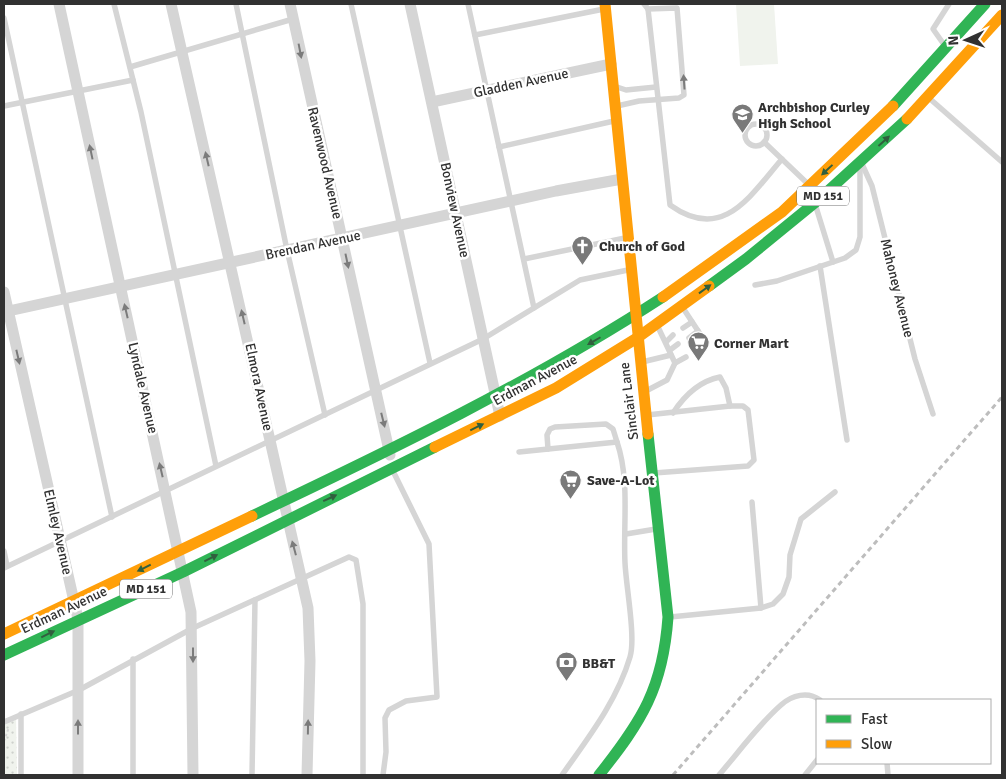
<svg xmlns="http://www.w3.org/2000/svg" width="1006" height="779" font-family="Signika,sans-serif">
  <style>
    .grass { fill: url(#grass-dots) }
    .garden { fill: #f0f3ed }
    .lines { fill: none; stroke-linecap: round; stroke-linejoin: round }
    .path { stroke: #d4d4d4; stroke-width: 2; stroke-dasharray: 2.5 2.5; stroke-linecap: butt }
    .lane { stroke: #d5d5d5; stroke-width: 5.5 }
    .street { stroke: #d5d5d5; stroke-width: 11 }
    .fast { stroke: #30b455; stroke-width: 11 }
    .slow { stroke: #ff9f0a; stroke-width: 11 }
    .rail { stroke: #bdbdbd; stroke-width: 3; stroke-dasharray: 5 4; stroke-linecap: butt }
    .oneway { fill: #7b7b7b }
    .oneway2 { fill: #315f3e }
    .labels { text-anchor: middle; dominant-baseline: central; stroke-width: 5; stroke-linejoin: round; paint-order: stroke }
    .shield { fill: #fff; stroke: #6f6f6f; stroke-width: 1 }
    .shield-label { font-size: 12px; font-weight: bold; fill: #313131 }
    .street-label { font-size: 14px; fill: #313131; stroke: #fff }
    .poi-label { font-size: 14px; font-weight: bold; fill: #313131; stroke: #fff; text-anchor: start }
  </style>
  <defs>
    <pattern id="grass-dots" width="8" height="8" patternUnits="userSpaceOnUse" patternTransform="scale(1.25)"><rect width="8" height="8" fill="#f0f3ed"/><path d="M2 2h.1M6 6h.1" fill="none" stroke="#ced1cc" stroke-width="1.8" stroke-linecap="round"/></pattern>
  </defs>
  <rect width="100%" height="100%" fill="#fff"/>
  <polygon class="grass" points="16,718 17,775 4,775 4,724"/>
  <polygon class="garden" points="736,4 774,4 778,64 740,66"/>
  <g class="lines">
    <polyline class="path" points="4,741 9,727"/>
    <g class="lane">
      <polyline points="114,4 141,112 216,466"/>
      <polyline points="236,4 287,250 325,415"/>
      <polyline points="351,4 430,363"/>
      <polyline points="468,4 534,308"/>
      <path d="M644 4 648 9 670 205C723 243 750 196 782 159"/>
      <polyline points="4,18 112,517"/>
      <polyline points="475,35 604,9"/>
      <polyline points="945,46 933,29 949,4"/>
      <polyline points="130,67 293,19"/>
      <polyline points="614,86 626,90 656,87"/>
      <polyline points="929,98 1002,162"/>
      <polyline points="4,106 133,80"/>
      <polyline points="617,106 639,101 679,98 684,95 677,8 648,9"/>
      <circle cx="756" cy="135" r="11"/>
      <polyline points="764,142 808,184"/>
      <polyline points="499,147 614,121"/>
      <polyline points="862,164 872,186 915,359 933,414"/>
      <polyline points="816,207 833,262"/>
      <polyline points="524,259 625,238"/>
      <polyline points="820,266 847,440"/>
      <polyline points="755,285 777,281 845,258 856,250 860,237 860,167"/>
      <polyline points="683,308 706,343 697,349"/>
      <polyline points="683,328 692,322"/>
      <polyline points="689,338 698,331"/>
      <polyline points="666,342 673,335"/>
      <polyline points="670,350 678,344"/>
      <polyline points="642,362 671,355"/>
      <polyline points="675,363 686,357"/>
      <polyline points="644,392 667,380 675,363 658,327"/>
      <path d="M673 413C684 396 700 381 720 377L726 388 730 406"/>
      <polyline points="647,415 730,406 743,406 748,410 754,460 748,466 654,473"/>
      <polyline points="548,449 547,435 550,429 555,427 606,424 613,429 617,442"/>
      <path d="M519 452 617 442C630 480 623 523 625 563 626 586 636 638 630 657 617 701 588 738 562 775"/>
      <polyline points="752,502 761,608"/>
      <polyline points="626,534 656,529"/>
      <polyline points="4,551 7,566"/>
      <polyline points="4,568 483,339 580,280 628,270"/>
      <polyline points="670,617 761,608 773,604 783,594 789,577 790,555 801,519 835,492"/>
      <polyline points="133,659 133,775"/>
      <polyline points="21,714 21,775"/>
      <polyline points="4,722 79,690 193,628 349,557 356,560 363,604 363,775"/>
      <polyline points="887,763 888,775"/>
      <polyline points="252,775 255,600"/>
      <polyline points="383,775 386,752 385,718 389,710 406,701 437,697 429,544 392,469"/>
      <path d="M719 775C738 753 759 724 781 705 792 695 808 691 820 700"/>
      <polyline points="805,775 817,760"/>
    </g>
    <g class="street">
      <polyline points="59,4 191,612 193,775"/>
      <polyline points="171,4 308,608 310,661 307,775"/>
      <polyline points="290,4 390,455"/>
      <polyline points="410,4 500,416"/>
      <polyline points="432,102 611,64"/>
      <polyline points="4,292 78,619 78,775"/>
      <polyline points="4,312 556,191 622,179"/>
    </g>
    <g class="fast">
      <polyline points="893,106 985,4"/>
      <polyline points="709,286 746,259 817,201 907,119"/>
      <path d="M252 516C393 449 532 382 663 297"/>
      <polyline points="4,655 183,572 435,447"/>
      <path d="M599 775C642 721 663 688 668 617L648 434"/>
    </g>
    <g class="slow">
      <polyline points="605,4 648,434"/>
      <polyline points="907,119 1002,15"/>
      <polyline points="663,297 782,212 893,106"/>
      <polyline points="435,447 556,388 637,338 709,286"/>
      <polyline points="4,634 252,516"/>
    </g>
    <polyline class="rail" points="673,775 1002,397"/>
  </g>
  <defs><path id="oneway-solid" d="M-6-.8H1V-3.2L6.5 0L1 3.2V.8H-6Z" transform="scale(1.25)"/></defs>
  <g class="oneway">
    <use href="#oneway-solid" transform="translate(300 51) rotate(79)"/>
    <use href="#oneway-solid" transform="translate(684 82) rotate(-94)"/>
    <use href="#oneway-solid" transform="translate(91 152) rotate(-102)"/>
    <use href="#oneway-solid" transform="translate(207 159) rotate(-103)"/>
    <use href="#oneway-solid" transform="translate(347 261) rotate(78)"/>
    <use href="#oneway-solid" transform="translate(126 311) rotate(-103)"/>
    <use href="#oneway-solid" transform="translate(243 317) rotate(-103)"/>
    <use href="#oneway-solid" transform="translate(18 357) rotate(77)"/>
    <use href="#oneway-solid" transform="translate(383 420) rotate(76)"/>
    <use href="#oneway-solid" transform="translate(161 470) rotate(-103)"/>
    <use href="#oneway-solid" transform="translate(294 548) rotate(-105)"/>
    <use href="#oneway-solid" transform="translate(193 655) rotate(90)"/>
    <use href="#oneway-solid" transform="translate(78 727) rotate(-90)"/>
    <use href="#oneway-solid" transform="translate(308 727) rotate(-89)"/>
  </g>
  <g class="oneway2">
    <use href="#oneway-solid" transform="translate(884 141) rotate(-42)"/>
    <use href="#oneway-solid" transform="translate(827 170) rotate(137)"/>
    <use href="#oneway-solid" transform="translate(705 289) rotate(-36)"/>
    <use href="#oneway-solid" transform="translate(594 341) rotate(150)"/>
    <use href="#oneway-solid" transform="translate(477 427) rotate(-26)"/>
    <use href="#oneway-solid" transform="translate(330 498) rotate(-25)"/>
    <use href="#oneway-solid" transform="translate(211 558) rotate(-27)"/>
    <use href="#oneway-solid" transform="translate(144 568) rotate(154)"/>
    <use href="#oneway-solid" transform="translate(48 634) rotate(-26)"/>
  </g>
  <defs>
    <symbol id="school-pin" viewBox="-11 -11 22 30"><path d="M0 17L-7.5 6A9.5 9.5 0 1 1 7.5 6Z" fill="#797979" stroke="#fff"/><path d="M0-5L7-2L0 1L-7-2ZM-4 1L0 2.5L4 1V4Q0 6-4 4Z" fill="#fff"/></symbol>
    <symbol id="church-pin" viewBox="-11 -11 22 30"><path d="M0 17L-7.5 6A9.5 9.5 0 1 1 7.5 6Z" fill="#797979" stroke="#fff"/><path d="M-1.2-6h2.4v3.5h3.3v2.4h-3.3V6h-2.4V-.1h-3.3v-2.4h3.3Z" fill="#fff"/></symbol>
    <symbol id="supermarket-pin" viewBox="-11 -11 22 30"><path d="M0 17L-7.5 6A9.5 9.5 0 1 1 7.5 6Z" fill="#797979" stroke="#fff"/><path d="M-6-5.5h2.5l.6 2H6L4.5 2H-2.5L-4.4-4H-6ZM-1.5 3.2a1.3 1.3 0 1 0 .1 0ZM3 3.2a1.3 1.3 0 1 0 .1 0Z" fill="#fff"/></symbol>
    <symbol id="bank-pin" viewBox="-11 -11 22 30"><path d="M0 17L-7.5 6A9.5 9.5 0 1 1 7.5 6Z" fill="#797979" stroke="#fff"/><path d="M-6-4H6V4H-6ZM0-2.3a2.3 2.3 0 1 0 0 4.6a2.3 2.3 0 1 0 0-4.6Z" fill="#fff"/></symbol>
  </defs>
  <g fill-rule="evenodd">
    <use href="#school-pin" x="730" y="102" width="25" height="34"/>
    <use href="#church-pin" x="570" y="234" width="25" height="34"/>
    <use href="#supermarket-pin" x="686" y="330" width="25" height="34"/>
    <use href="#supermarket-pin" x="558" y="468" width="25" height="34"/>
    <use href="#bank-pin" x="554" y="650" width="25" height="34"/>
  </g>
  <g class="labels">
    <g class="shield">
      <rect x="797" y="186.5" width="52" height="19" rx="4"/>
      <rect x="120" y="579.5" width="52" height="19" rx="4"/>
    </g>
    <g class="shield-label">
      <text x="823" y="196">MD 151</text>
      <text x="146" y="589">MD 151</text>
    </g>
    <g class="street-label">
      <text transform="translate(521 83) rotate(-12)">Gladden Avenue</text>
      <text transform="translate(325 163) rotate(77)">Ravenwood Avenue</text>
      <text transform="translate(455 210) rotate(78)">Bonview Avenue</text>
      <text transform="translate(313 245) rotate(-12)">Brendan Avenue</text>
      <text transform="translate(897 288) rotate(76)">Mahoney Avenue</text>
      <text transform="translate(535 380) rotate(-28)">Erdman Avenue</text>
      <text transform="translate(259 387) rotate(78)">Elmora Avenue</text>
      <text transform="translate(143 388) rotate(77)">Lyndale Avenue</text>
      <text transform="translate(629 401) rotate(-97)">Sinclair Lane</text>
      <text transform="translate(58 532) rotate(77)">Elmley Avenue</text>
      <text transform="translate(64 610) rotate(-25)">Erdman Avenue</text>
    </g>
    <g class="poi-label">
      <text x="758" y="107">Archbishop Curley<tspan x="758" dy="16">High School</tspan></text>
      <text x="599" y="246">Church of God</text>
      <text x="714" y="343">Corner Mart</text>
      <text x="587" y="480">Save-A-Lot</text>
      <text x="582" y="663">BB&amp;T</text>
    </g>
  </g>
  <rect width="1006" height="779" fill="none" stroke="#313131" stroke-width="10"/>
  <rect x="816" y="699" width="175" height="65" fill="#ffffff" stroke="#adadad"/>
  <rect x="826" y="715" width="25" height="8" fill="#30b455" stroke="#adadad"/>
  <text x="861" y="724" font-size="15" fill="#313131">Fast</text>
  <rect x="826" y="740" width="25" height="8" fill="#ff9f0a" stroke="#adadad"/>
  <text x="861" y="749" font-size="15" fill="#313131">Slow</text>
  <g transform="translate(966 40) rotate(267)" stroke="#ffffff" stroke-width="4" paint-order="stroke">
  <path d="M0-4L9 19L0 12L-9 19Z" fill="#313131"/>
  <text y="-8" font-size="14" font-weight="bold" text-anchor="middle" fill="#313131">N</text>
  </g>
</svg>
